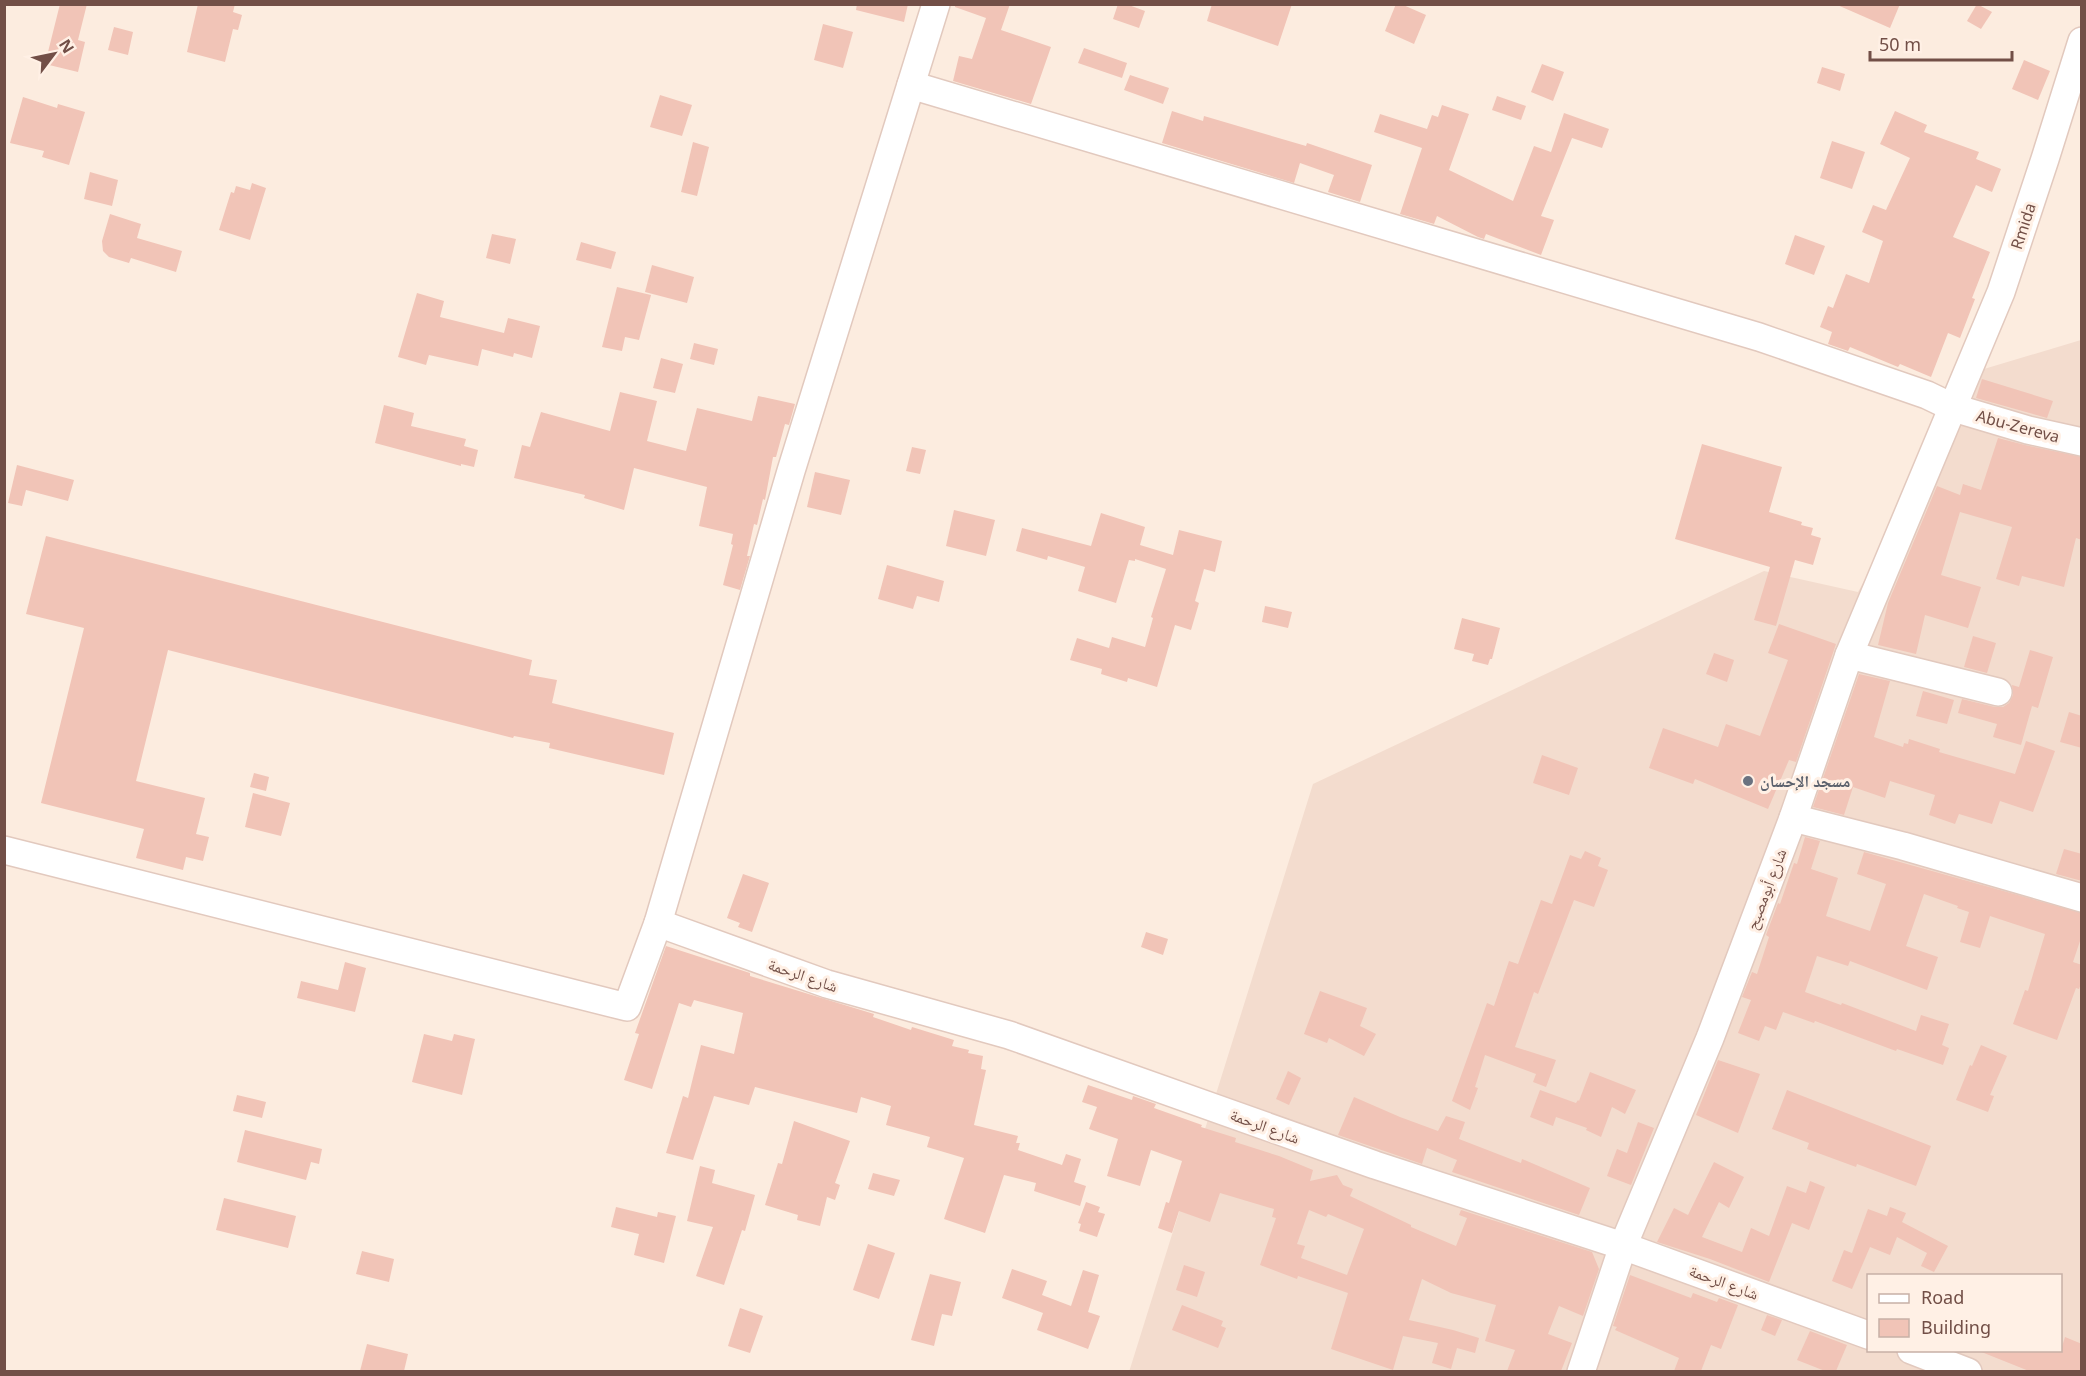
<svg xmlns="http://www.w3.org/2000/svg" width="2086" height="1376" font-family="'Noto Sans','Noto Naskh Arabic',sans-serif">
  <style>
    .residential { fill: #f3dcce; fill-rule: evenodd }
    .building { fill: #f1c4b7; fill-rule: evenodd }
    .lines { fill: none; stroke-linecap: round; stroke-linejoin: round }
    .minor-casing { stroke: #e2c9be; stroke-width: 30 }
    .minor { stroke: #fff; stroke-width: 27 }
    .worship-dot { fill: #6b7280; stroke: #fff0e5; stroke-width: 2 }
    .labels { text-anchor: middle; dominant-baseline: central; stroke-width: 6; stroke-linejoin: round; paint-order: stroke }
    .street-label { font-size: 16px; fill: #724f47; stroke: #fff0e5 }
    .worship-label { font-size: 16px; font-weight: bold; fill: #5b616d; stroke: #fff0e5; text-anchor: start }
  </style>
  <rect width="100%" height="100%" fill="#fcecdf"/>
  <path class="residential" d="M2081 340V1371L1129 1372 1313 784 1764 571 1858 592 1984 369ZM1868 1276H2060V1350H1868Z"/>
  <g class="building">
    <polygon points="60,4 87,4 78,40 85,42 78,72 45,64"/>
    <polygon points="198,4 235,4 233,12 242,15 238,30 233,29 225,62 187,52"/>
    <polygon points="857,4 908,4 904,22 856,10"/>
    <polygon points="955,4 1010,4 1001,30 1051,47 1031,104 953,81 959,56 972,59 986,18 955,7"/>
    <polygon points="1118,4 1126,4 1145,11 1139,28 1113,19"/>
    <polygon points="1212,4 1292,4 1278,46 1207,21"/>
    <polygon points="1396,4 1401,4 1426,15 1414,44 1385,31"/>
    <polygon points="1835,4 1900,4 1890,28"/>
    <polygon points="1977,4 1992,12 1981,29 1967,21"/>
    <polygon points="823,24 853,32 843,68 814,60"/>
    <polygon points="114,27 133,32 128,55 108,50"/>
    <polygon points="1084,48 1127,63 1122,78 1078,63"/>
    <polygon points="2024,60 2050,71 2038,100 2012,89"/>
    <polygon points="1542,64 1564,72 1553,101 1531,92"/>
    <polygon points="1822,67 1845,74 1840,91 1817,83"/>
    <polygon points="1130,75 1169,88 1163,104 1124,90"/>
    <polygon points="660,95 692,105 682,136 650,127"/>
    <polygon points="1497,96 1526,106 1521,120 1492,110"/>
    <polygon points="23,97 57,108 58,104 85,112 69,165 42,157 44,151 10,143"/>
    <polygon points="1442,105 1469,114 1449,170 1513,201 1534,146 1551,152 1564,113 1609,129 1602,148 1572,138 1541,216 1554,220 1541,255 1486,234 1484,239 1478,237 1437,216 1434,224 1400,214 1422,148 1374,132 1380,114 1427,129 1432,115 1438,117"/>
    <polygon points="1172,111 1203,121 1204,116 1306,146 1307,143 1372,165 1360,202 1328,192 1334,175 1300,163 1294,183 1162,143"/>
    <polygon points="1895,111 1927,125 1924,132 1979,152 1976,159 2001,169 1992,192 1976,185 1953,237 1990,252 1972,298 1975,299 1960,338 1948,333 1931,377 1900,364 1898,367 1850,347 1848,351 1828,344 1832,332 1820,327 1828,306 1833,308 1846,274 1869,283 1883,241 1862,232 1873,205 1886,210 1910,158 1880,144"/>
    <polygon points="1832,141 1865,152 1852,189 1820,178"/>
    <polygon points="693,142 709,147 697,196 681,192"/>
    <polygon points="90,172 118,180 112,206 84,199"/>
    <polygon points="252,183 266,188 250,240 219,230 231,192 234,193 236,186 250,190"/>
    <polygon points="110,214 141,224 137,238 182,251 176,272 131,258 129,263 109,257 103,251 102,241"/>
    <polygon points="492,234 516,239 510,264 486,258"/>
    <polygon points="1795,235 1825,246 1814,275 1785,264"/>
    <polygon points="581,242 616,252 611,269 576,260"/>
    <polygon points="652,265 694,277 687,303 645,292"/>
    <polygon points="617,287 651,295 639,340 625,337 622,351 602,347"/>
    <polygon points="417,293 444,301 440,317 504,333 508,318 540,326 532,358 514,353 513,357 482,349 478,366 429,355 426,365 398,357"/>
    <polygon points="694,343 718,349 714,365 690,359"/>
    <polygon points="661,358 683,364 675,393 653,388"/>
    <polygon points="1982,379 2053,401 2047,418 1976,398"/>
    <polygon points="620,392 657,401 647,441 686,451 697,408 752,421 758,396 795,404 789,425 785,424 776,457 773,457 765,500 763,499 757,525 754,524 747,556 750,556 740,590 723,585 733,545 731,544 733,534 699,526 707,487 634,468 624,510 584,498 585,495 514,478 522,445 530,447 541,412 610,431"/>
    <polygon points="384,405 414,413 411,426 466,439 464,446 478,450 474,467 461,464 461,466 375,443"/>
    <polygon points="1998,438 2025,445 2082,457 2082,540 2076,538 2064,587 2022,576 2019,586 1996,579 2012,527 1960,512 1941,575 1981,587 1968,628 1925,615 1916,654 1878,645 1888,603 1937,486 1960,495 1963,484 1981,490"/>
    <polygon points="1702,444 1782,467 1769,512 1802,522 1801,525 1813,528 1811,535 1821,538 1813,565 1795,560 1776,626 1754,620 1770,567 1675,539"/>
    <polygon points="912,447 926,450 920,474 906,471"/>
    <polygon points="17,465 74,480 68,501 26,490 22,506 8,503"/>
    <polygon points="815,472 850,480 841,515 807,507"/>
    <polygon points="954,510 995,520 986,556 946,546"/>
    <polygon points="1101,513 1145,527 1140,545 1173,555 1179,530 1222,541 1215,572 1204,569 1195,601 1199,603 1191,630 1175,625 1157,687 1128,678 1127,682 1101,674 1102,669 1070,660 1077,638 1109,648 1112,637 1145,647 1153,618 1151,617 1166,569 1135,559 1135,561 1129,560 1116,603 1078,591 1085,567 1048,556 1047,560 1016,551 1022,528 1091,546"/>
    <polygon points="46,536 532,660 529,675 557,680 552,703 674,733 664,775 549,748 550,743 514,736 513,738 168,650 136,781 205,798 196,834 209,837 203,861 186,857 183,870 136,858 144,829 41,803 84,628 26,614"/>
    <polygon points="887,565 944,581 939,602 917,596 913,609 878,599"/>
    <polygon points="1265,606 1292,612 1288,628 1262,622"/>
    <polygon points="1462,618 1500,628 1492,659 1490,659 1488,665 1472,661 1474,654 1454,649"/>
    <polygon points="1779,624 1836,644 1796,762 1789,760 1768,809 1695,779 1693,784 1649,768 1663,728 1718,747 1726,724 1760,736 1788,660 1768,653"/>
    <polygon points="1973,636 1996,643 1987,673 1964,667"/>
    <polygon points="2030,650 2053,657 2038,708 2032,706 2021,745 1993,737 1997,724 1958,713 1962,699 1995,707 2003,707 2009,703 2013,695 2012,685 2019,687"/>
    <polygon points="1714,653 1734,660 1727,682 1706,674"/>
    <polygon points="1859,674 1890,681 1874,737 1903,747 1904,743 1908,744 1909,739 1940,749 1939,752 2015,774 2026,741 2055,751 2033,812 2000,801 1992,824 1959,814 1955,824 1929,815 1935,795 1890,781 1885,798 1853,787 1844,815 1813,807"/>
    <polygon points="1923,691 1954,700 1947,724 1916,716"/>
    <polygon points="2069,712 2082,716 2082,748 2060,742"/>
    <polygon points="1542,755 1578,768 1569,795 1533,783"/>
    <polygon points="254,773 269,777 266,791 250,787"/>
    <polygon points="253,793 290,803 281,836 245,827"/>
    <polygon points="1805,837 1820,841 1811,869 1838,878 1826,916 1870,931 1886,884 1857,874 1864,852 2082,913 2082,935 2073,962 2082,965 2082,981 2079,989 2076,988 2057,1040 2013,1024 2025,990 2028,991 2045,934 1990,916 1980,948 1960,942 1969,912 1957,908 1958,906 1924,894 1906,946 1938,957 1927,990 1850,961 1848,966 1817,956 1805,992 1841,1005 1842,1003 1916,1031 1921,1015 1949,1024 1942,1045 1949,1048 1943,1065 1897,1049 1896,1051 1815,1021 1814,1023 1783,1012 1776,1030 1765,1026 1759,1041 1738,1033 1751,1000 1742,997 1752,972 1757,974 1769,937 1766,935 1778,903 1780,904 1794,863 1797,864"/>
    <polygon points="2064,849 2082,854 2082,881 2056,874"/>
    <polygon points="1585,851 1601,858 1598,866 1608,870 1594,907 1574,900 1538,994 1534,992 1515,1047 1556,1060 1546,1087 1533,1082 1536,1074 1485,1055 1475,1087 1478,1088 1470,1110 1452,1101 1487,1003 1494,1006 1509,961 1518,964 1541,900 1552,904 1570,855 1581,859"/>
    <polygon points="743,874 769,883 752,932 738,927 740,923 727,918"/>
    <polygon points="1146,932 1168,939 1163,955 1141,947"/>
    <polygon points="666,946 750,973 750,976 874,1014 873,1017 911,1030 912,1027 954,1040 952,1046 969,1050 968,1053 983,1056 981,1069 986,1070 974,1125 1018,1136 1016,1143 1020,1143 1018,1150 1062,1165 1066,1154 1081,1159 1074,1182 1086,1186 1080,1206 1034,1191 1036,1183 1004,1175 985,1233 944,1219 964,1158 927,1147 930,1137 886,1125 891,1106 861,1097 857,1113 755,1087 749,1105 714,1096 693,1160 666,1153 683,1096 688,1098 701,1045 734,1054 743,1013 694,1000 691,1007 679,1003 652,1089 624,1080 639,1034 635,1033"/>
    <polygon points="345,962 366,968 355,1012 297,998 301,981 338,990"/>
    <polygon points="1320,991 1367,1008 1360,1026 1376,1034 1364,1056 1329,1038 1327,1043 1304,1034"/>
    <polygon points="424,1034 452,1041 454,1034 475,1039 462,1095 412,1082"/>
    <polygon points="1981,1045 2007,1056 1990,1095 1994,1096 1988,1112 1956,1100 1970,1065 1972,1066"/>
    <polygon points="1718,1060 1760,1074 1738,1133 1696,1115"/>
    <polygon points="1288,1071 1301,1078 1289,1105 1276,1099"/>
    <polygon points="1590,1072 1636,1090 1625,1114 1612,1107 1601,1137 1586,1130 1587,1128 1556,1117 1553,1126 1530,1117 1540,1090 1576,1103 1578,1100 1579,1101"/>
    <path d="M1088 1085 1132 1100 1133 1096 1156 1104 1154 1108 1202 1125 1201 1127 1236 1138 1235 1142 1279 1156 1313 1170 1310 1181 1337 1175 1343 1185 1353 1189 1350 1196 1411 1225V1227L1456 1246 1467 1218 1459 1215 1461 1210 1592 1252 1599 1269 1583 1316 1559 1306 1548 1334 1572 1343 1561 1371H1507L1515 1350 1485 1341 1496 1305 1451 1293 1422 1279 1409 1320 1453 1330 1479 1338 1475 1353 1457 1348 1451 1369 1432 1363 1438 1343 1403 1336 1393 1370 1331 1349 1348 1293 1298 1276 1297 1279 1260 1265 1276 1218 1272 1217 1274 1209 1220 1193 1210 1222 1179 1211 1172 1233 1158 1228 1166 1202 1169 1203 1182 1161 1151 1150 1140 1186 1107 1176 1118 1139 1089 1129 1097 1107 1082 1102ZM1309 1210 1326 1217 1328 1214 1364 1229 1347 1275 1301 1258 1305 1246 1297 1244Z"/>
    <polygon points="1787,1090 1931,1146 1916,1186 1857,1164 1856,1167 1807,1149 1809,1143 1772,1129"/>
    <polygon points="237,1095 266,1102 262,1118 233,1111"/>
    <polygon points="1354,1097 1400,1117 1438,1131 1446,1116 1465,1122 1459,1139 1521,1163 1522,1159 1590,1188 1579,1215 1452,1172 1457,1160 1427,1148 1422,1164 1338,1135"/>
    <polygon points="794,1121 850,1141 835,1183 840,1185 835,1200 827,1197 820,1226 797,1220 798,1215 765,1205 778,1163 782,1164"/>
    <polygon points="1638,1122 1654,1128 1631,1185 1607,1176 1617,1149 1627,1153"/>
    <polygon points="245,1130 322,1149 319,1164 311,1162 306,1180 237,1162"/>
    <polygon points="1714,1162 1744,1177 1729,1208 1719,1202 1702,1237 1742,1252 1751,1228 1769,1236 1787,1186 1806,1193 1810,1181 1825,1187 1809,1230 1792,1223 1769,1282 1710,1259 1657,1242 1674,1208 1688,1215"/>
    <polygon points="700,1166 715,1170 712,1183 755,1195 745,1231 742,1230 724,1285 696,1276 713,1227 687,1221"/>
    <polygon points="873,1173 900,1180 894,1196 868,1189"/>
    <polygon points="224,1198 296,1216 288,1248 216,1230"/>
    <polygon points="1086,1202 1100,1207 1098,1212 1105,1214 1097,1237 1079,1231 1081,1224 1078,1223"/>
    <polygon points="616,1207 657,1217 658,1212 676,1216 664,1263 634,1255 639,1234 611,1227"/>
    <polygon points="1890,1207 1906,1213 1902,1222 1948,1246 1934,1272 1921,1266 1927,1253 1897,1237 1890,1255 1870,1247 1852,1289 1832,1281 1844,1250 1852,1253 1868,1209 1887,1216"/>
    <polygon points="868,1244 895,1253 879,1299 853,1290"/>
    <polygon points="362,1251 394,1259 389,1282 356,1274"/>
    <polygon points="1184,1265 1205,1272 1197,1297 1176,1290"/>
    <polygon points="1012,1269 1047,1281 1042,1295 1071,1306 1083,1270 1099,1275 1088,1312 1100,1316 1088,1349 1037,1330 1043,1313 1002,1298"/>
    <polygon points="930,1274 961,1282 952,1316 942,1314 934,1346 911,1340"/>
    <polygon points="1630,1275 1691,1298 1693,1293 1717,1302 1719,1298 1738,1305 1721,1349 1711,1345 1701,1371 1674,1371 1679,1358 1615,1330 1617,1327 1613,1326"/>
    <polygon points="1182,1305 1223,1321 1221,1326 1226,1328 1218,1348 1172,1330"/>
    <polygon points="740,1308 763,1316 750,1353 728,1346"/>
    <polygon points="1767,1315 1782,1320 1775,1336 1761,1330"/>
    <polygon points="1810,1331 1847,1345 1836,1371 1825,1371 1797,1360"/>
    <polygon points="2065,1337 2082,1344 2082,1371 2029,1371 1979,1351 2061,1350"/>
    <polygon points="367,1344 408,1354 404,1371 360,1371"/>
  </g>
  <g class="lines">
    <defs>
      <g id="minor">
        <polyline points="911,85 1759,337 1927,395 1954,408 2028,430 2082,442"/>
        <polyline points="1849,655 1998,692"/>
        <polyline points="1793,818 1903,846 2082,898"/>
        <polyline points="4,850 627,1007 658,923 791,471 936,4"/>
        <polyline points="658,923 827,984 1009,1035 1375,1165 1623,1246 1868,1335"/>
        <polyline points="1911,1350 1968,1372"/>
        <polyline points="1581,1372 1623,1246 1710,1038 1793,818 1849,655 2001,292 2045,159 2082,41"/>
      </g>
    </defs>
    <use href="#minor" class="minor-casing"/>
    <use href="#minor" class="minor"/>
  </g>
  <circle class="worship-dot" cx="1748" cy="781" r="6"/>
  <g class="labels">
    <g class="street-label">
      <text transform="translate(2023 226) rotate(-72)">Rmida</text>
      <text transform="translate(2018 426) rotate(15)">Abu-Zereva</text>
      <text transform="translate(1766 889) rotate(-69)">شارع أبومصبح</text>
      <text transform="translate(803 975) rotate(19)">شارع الرحمة</text>
      <text transform="translate(1265 1126) rotate(20)">شارع الرحمة</text>
      <text transform="translate(1724 1282) rotate(20)">شارع الرحمة</text>
    </g>
    <g class="worship-label">
      <text x="1760" y="781">مسجد الإحسان</text>
    </g>
  </g>
  <rect width="2086" height="1376" fill="none" stroke="#724f47" stroke-width="12"/>
  <rect x="1867" y="1274" width="195" height="78" fill="#fff0e5" stroke="#c7b0a6" stroke-width="1.5"/>
  <rect x="1879" y="1294" width="30" height="9" fill="#ffffff" stroke="#c7b0a6" stroke-width="1.5"/>
  <text x="1921" y="1304" font-size="18" fill="#724f47">Road</text>
  <rect x="1879" y="1319" width="30" height="18" fill="#f1c4b7" stroke="#c7b0a6" stroke-width="1.5"/>
  <text x="1921" y="1334" font-size="18" fill="#724f47">Building</text>
  <g transform="translate(54 54) rotate(58)" stroke="#fff0e5" stroke-width="4.5" paint-order="stroke">
  <path d="M0-4.5L10 22L0 15L-10 22Z" fill="#724f47"/>
  <text y="-9" font-size="16" font-weight="bold" text-anchor="middle" fill="#724f47">N</text>
  </g>
  <path d="M1870 51v9h142v-9" fill="none" stroke="#724f47" stroke-width="3"/>
  <text x="1879" y="51" font-size="18" fill="#724f47" stroke="#fff0e5" stroke-width="4.5" paint-order="stroke">50 m</text>
</svg>
